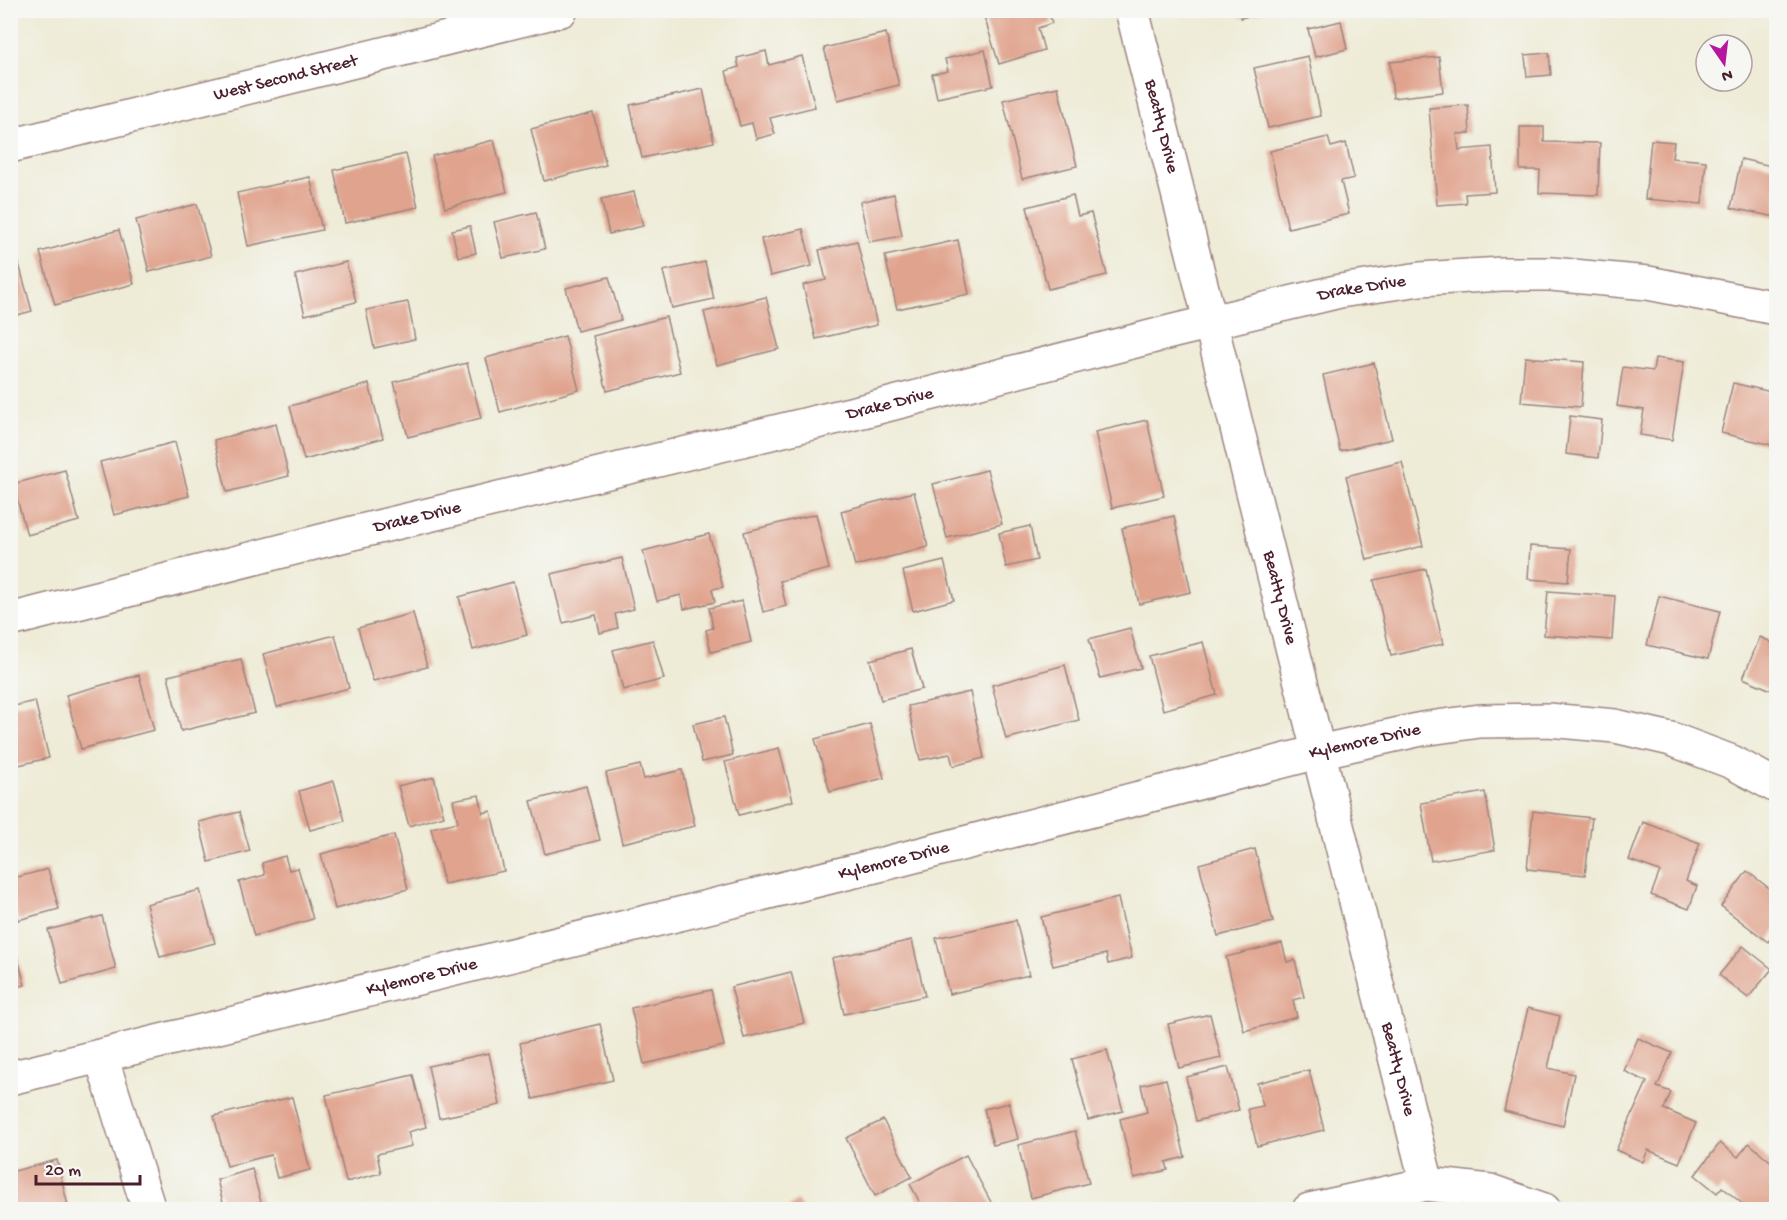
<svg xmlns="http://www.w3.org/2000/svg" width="1787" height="1220" font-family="'Gochi Hand',sans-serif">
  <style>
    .building { fill: #e0a38d }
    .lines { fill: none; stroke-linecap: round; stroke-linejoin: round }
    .street-casing { stroke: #9c8580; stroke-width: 36 }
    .secondary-casing { stroke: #9c8580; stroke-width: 36 }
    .street { stroke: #fff; stroke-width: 33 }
    .secondary { stroke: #fff; stroke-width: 33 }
    .labels { text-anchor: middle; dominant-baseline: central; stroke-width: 5; stroke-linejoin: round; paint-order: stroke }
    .street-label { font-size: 18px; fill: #4a1f2b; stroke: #f6f6f2 }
  </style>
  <rect width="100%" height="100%" fill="#f6f6f2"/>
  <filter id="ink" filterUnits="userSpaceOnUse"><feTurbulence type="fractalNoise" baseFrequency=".0167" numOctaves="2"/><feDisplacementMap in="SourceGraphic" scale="12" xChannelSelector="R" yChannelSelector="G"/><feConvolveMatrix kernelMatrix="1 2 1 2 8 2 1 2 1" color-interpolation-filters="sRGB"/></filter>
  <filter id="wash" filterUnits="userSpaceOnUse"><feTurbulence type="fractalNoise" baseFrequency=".008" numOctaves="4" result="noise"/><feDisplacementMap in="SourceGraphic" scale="24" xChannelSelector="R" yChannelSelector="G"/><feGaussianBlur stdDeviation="1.35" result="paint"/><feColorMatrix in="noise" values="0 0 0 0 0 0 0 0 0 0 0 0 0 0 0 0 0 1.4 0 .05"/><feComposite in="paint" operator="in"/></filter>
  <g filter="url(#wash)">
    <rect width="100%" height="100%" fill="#eeebd6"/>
    <g id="blocks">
      <g class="building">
        <polygon points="982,10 1048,10 1052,23 1038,28 1044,50 999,64"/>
        <polygon points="1239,10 1265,10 1265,11 1241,18"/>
        <polygon points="1341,21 1347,49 1315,57 1308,29"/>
        <polygon points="886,33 899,85 838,100 824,48"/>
        <polygon points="985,50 993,86 937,98 932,74 948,71 945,59"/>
        <polygon points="766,51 769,65 802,56 815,107 770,118 775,134 756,139 752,123 740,126 726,71 739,67 737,58"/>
        <polygon points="1549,53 1551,75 1527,77 1525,55"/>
        <polygon points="1308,56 1321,116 1268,128 1254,68"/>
        <polygon points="1439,57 1443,92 1393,98 1390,62"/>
        <polygon points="1058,87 1077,166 1022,179 1003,100"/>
        <polygon points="703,89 714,142 642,158 630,105"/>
        <polygon points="1468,105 1470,133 1457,134 1459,150 1492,147 1495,192 1465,194 1466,203 1437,205 1429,108"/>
        <polygon points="593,113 606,165 544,181 531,129"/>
        <polygon points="1520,127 1544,127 1544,142 1600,143 1598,195 1539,193 1540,170 1520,170"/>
        <polygon points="1328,137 1331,147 1346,143 1354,178 1341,181 1349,214 1288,228 1270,151"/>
        <polygon points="494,140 507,192 445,208 432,156"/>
        <polygon points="1651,140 1674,142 1672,158 1706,161 1702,204 1645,199"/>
        <polygon points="406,154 418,207 345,223 334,170"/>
        <polygon points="1741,159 1776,167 1776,217 1731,208"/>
        <polygon points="310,177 322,230 248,246 237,193"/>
        <polygon points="634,192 643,226 609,234 601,199"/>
        <polygon points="894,194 902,236 869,242 860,202"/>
        <polygon points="1073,195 1078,216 1091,213 1107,275 1048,289 1027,207"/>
        <polygon points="197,204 211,256 149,272 136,220"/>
        <polygon points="536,212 545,249 503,258 494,222"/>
        <polygon points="470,226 476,253 458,257 452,230"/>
        <polygon points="803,229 812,266 770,276 761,239"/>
        <polygon points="119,230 134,284 55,305 40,252"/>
        <polygon points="958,240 969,294 897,309 885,256"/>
        <polygon points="857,241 877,325 816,339 803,285 826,280 819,250"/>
        <polygon points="17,257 32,311 10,317 10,259"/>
        <polygon points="346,262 356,302 305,315 295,275"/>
        <polygon points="705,262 714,299 672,308 663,271"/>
        <polygon points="609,277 621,320 577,331 566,288"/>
        <polygon points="766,297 779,349 717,365 704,312"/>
        <polygon points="408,302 415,339 374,348 366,310"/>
        <polygon points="666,317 680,372 607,391 593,336"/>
        <polygon points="565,336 579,390 500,412 486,358"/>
        <polygon points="1525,357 1584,362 1581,407 1521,402"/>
        <polygon points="1655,358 1684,362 1672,440 1640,435 1644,410 1617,406 1623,367 1653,371"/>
        <polygon points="467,363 481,418 408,437 394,382"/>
        <polygon points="1374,363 1392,439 1340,451 1323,375"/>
        <polygon points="1733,383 1776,393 1776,446 1721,433"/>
        <polygon points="369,384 383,438 304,460 290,406"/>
        <polygon points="1570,416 1602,420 1598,458 1566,454"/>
        <polygon points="1147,420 1164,496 1112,508 1095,432"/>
        <polygon points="276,424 289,476 227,492 214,440"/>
        <polygon points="175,442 189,496 114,515 100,462"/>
        <polygon points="1402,462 1423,546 1367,560 1346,476"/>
        <polygon points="65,470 79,521 27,535 13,484"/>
        <polygon points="987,470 1002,524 947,538 933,484"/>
        <polygon points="914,492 928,547 855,566 841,511"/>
        <polygon points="816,514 829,569 780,581 786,606 763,612 744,532"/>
        <polygon points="1174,516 1191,592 1139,604 1122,528"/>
        <polygon points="1030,526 1037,560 1006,567 999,533"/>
        <polygon points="709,534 723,587 712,589 715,602 684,609 681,595 657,601 643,551"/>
        <polygon points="1530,546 1571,549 1568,582 1528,579"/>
        <polygon points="622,558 634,609 615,614 618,628 600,633 596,615 563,623 551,574"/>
        <polygon points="944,561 954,600 913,611 903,571"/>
        <polygon points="1426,569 1443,644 1391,656 1374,580"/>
        <polygon points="513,582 527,635 473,650 459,597"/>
        <polygon points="1548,591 1615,596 1612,640 1544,635"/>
        <polygon points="1659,596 1720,611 1708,659 1647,645"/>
        <polygon points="742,601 751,642 711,652 706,630 713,628 709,608"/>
        <polygon points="413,613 427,667 373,681 358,628"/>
        <polygon points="1130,628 1141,668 1100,678 1089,639"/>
        <polygon points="335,635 349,688 277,707 263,654"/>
        <polygon points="1760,637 1776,644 1776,692 1743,678"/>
        <polygon points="653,640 664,679 623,690 613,650"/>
        <polygon points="1203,642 1217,695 1163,710 1149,656"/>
        <polygon points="911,649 922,689 881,700 870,660"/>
        <polygon points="241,659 255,713 181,731 168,676"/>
        <polygon points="1065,665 1079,720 1006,739 992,685"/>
        <polygon points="139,675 154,730 81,749 66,695"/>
        <polygon points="970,692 984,758 953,766 950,754 920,760 908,706"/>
        <polygon points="35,701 49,758 10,767 10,707"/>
        <polygon points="724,717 733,755 702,762 693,724"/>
        <polygon points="870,724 884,778 830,792 815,739"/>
        <polygon points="779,748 793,801 739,815 725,762"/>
        <polygon points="640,765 644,779 682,770 695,826 622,843 606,773"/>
        <polygon points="434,777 444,816 409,826 398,786"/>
        <polygon points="334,781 345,821 310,830 299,791"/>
        <polygon points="586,786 600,840 545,854 531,801"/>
        <polygon points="1485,792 1495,850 1431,861 1421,803"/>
        <polygon points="479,795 483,813 491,811 504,871 444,884 431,828 458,822 453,800"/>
        <polygon points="1533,811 1592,818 1585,875 1527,869"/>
        <polygon points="239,812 250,851 209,862 199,822"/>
        <polygon points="1643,822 1700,843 1686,881 1697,886 1689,909 1651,895 1660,871 1629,860"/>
        <polygon points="394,835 408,889 335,909 321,854"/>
        <polygon points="1255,849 1273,922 1218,936 1199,864"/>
        <polygon points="285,856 289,870 298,868 313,919 254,936 239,882 265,875 262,863"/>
        <polygon points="48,869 59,909 18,920 10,890 10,879"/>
        <polygon points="1747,871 1770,889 1776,880 1776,930 1768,942 1721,906"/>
        <polygon points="200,890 215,943 160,957 146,904"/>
        <polygon points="1118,898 1132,958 1108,964 1106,954 1053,966 1041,917"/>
        <polygon points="102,916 116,969 62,984 48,930"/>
        <polygon points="1016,920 1029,975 949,994 936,938"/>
        <polygon points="10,930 25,985 10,989"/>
        <polygon points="912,940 925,996 844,1014 832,958"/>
        <polygon points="1282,943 1287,962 1295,960 1304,997 1293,1000 1297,1017 1244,1031 1226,957"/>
        <polygon points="1743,946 1772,969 1748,998 1719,975"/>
        <polygon points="791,972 804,1023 744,1038 731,987"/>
        <polygon points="711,990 724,1046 644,1064 631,1008"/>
        <polygon points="1528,1008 1560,1016 1548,1068 1574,1074 1563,1126 1504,1111"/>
        <polygon points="1210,1014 1221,1058 1179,1068 1168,1024"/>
        <polygon points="600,1024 613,1080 533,1099 520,1043"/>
        <polygon points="1638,1038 1672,1053 1657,1087 1671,1092 1664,1109 1696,1123 1679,1163 1648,1150 1643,1162 1616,1150 1647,1082 1624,1071"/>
        <polygon points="1107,1050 1123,1111 1088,1120 1072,1059"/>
        <polygon points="489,1053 500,1105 439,1118 428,1066"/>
        <polygon points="1228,1067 1239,1110 1196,1121 1186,1077"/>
        <polygon points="1309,1070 1324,1130 1257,1146 1248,1109 1263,1106 1257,1083"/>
        <polygon points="413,1075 426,1127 408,1132 412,1146 377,1154 381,1173 346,1182 326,1095"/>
        <polygon points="1166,1079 1185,1157 1166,1162 1168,1170 1134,1178 1120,1119 1147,1112 1141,1085"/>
        <polygon points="292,1097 310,1170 277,1178 271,1155 227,1166 214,1116"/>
        <polygon points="1009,1103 1018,1139 993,1145 984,1109"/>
        <polygon points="883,1120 912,1177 875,1196 846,1138"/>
        <polygon points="1075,1131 1089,1183 1031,1198 1018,1145"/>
        <polygon points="1720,1143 1738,1157 1749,1143 1776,1166 1776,1203 1772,1210 1750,1210 1722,1187 1717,1193 1695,1175"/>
        <polygon points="966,1155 993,1206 986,1210 924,1210 910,1184"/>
        <polygon points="57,1160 69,1210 10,1210 10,1172"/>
        <polygon points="252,1169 261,1202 237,1210 225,1210 217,1180"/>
        <polygon points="797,1201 803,1210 785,1210"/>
      </g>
    </g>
  </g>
  <g filter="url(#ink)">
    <use href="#blocks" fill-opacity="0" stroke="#9c8580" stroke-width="1.5"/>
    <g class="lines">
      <defs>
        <g id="street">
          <path id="s1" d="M1132 10 1427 1184"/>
          <path id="s2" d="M10 620 353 533 867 410 1174 331 1340 291 1420 279 1502 274H1551L1648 283 1776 308"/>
          <polyline points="101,1056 149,1210"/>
          <path id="s3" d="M10 1078 883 864 1318 752 1422 729 1480 721 1548 720 1615 726 1671 739 1732 762 1776 786"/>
          <polyline points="1309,1210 1427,1184 1490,1191 1544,1210"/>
        </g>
        <g id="secondary">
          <path id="s4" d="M10 146 561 10"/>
        </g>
      </defs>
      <use href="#street" class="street-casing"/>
      <use href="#secondary" class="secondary-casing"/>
      <use href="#street" class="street"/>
      <use href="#secondary" class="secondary"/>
    </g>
  </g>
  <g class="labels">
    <g class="street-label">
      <text stroke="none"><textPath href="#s4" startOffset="284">West Second Street</textPath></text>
      <text stroke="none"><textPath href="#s1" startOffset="120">Beatty Drive</textPath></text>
      <text stroke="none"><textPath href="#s2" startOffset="1392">Drake Drive</textPath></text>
      <text stroke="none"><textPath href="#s2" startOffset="906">Drake Drive</textPath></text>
      <text stroke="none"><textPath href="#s2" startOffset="420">Drake Drive</textPath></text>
      <text stroke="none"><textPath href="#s1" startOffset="606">Beatty Drive</textPath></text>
      <text stroke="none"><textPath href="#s3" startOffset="1396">Kylemore Drive</textPath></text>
      <text stroke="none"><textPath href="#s3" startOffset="910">Kylemore Drive</textPath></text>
      <text stroke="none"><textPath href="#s3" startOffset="424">Kylemore Drive</textPath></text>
      <text stroke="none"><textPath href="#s1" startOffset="1092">Beatty Drive</textPath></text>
    </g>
  </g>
  <rect width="1787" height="1220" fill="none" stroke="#f6f6f2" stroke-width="36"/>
  <g transform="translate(1724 63) rotate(166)"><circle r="28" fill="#f6f6f2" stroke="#b1a0a2" stroke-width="1.5"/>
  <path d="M0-4.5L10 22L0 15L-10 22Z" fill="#b5179e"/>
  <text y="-9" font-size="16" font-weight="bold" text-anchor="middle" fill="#4a1f2b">N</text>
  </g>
  <path d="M36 1175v9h104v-9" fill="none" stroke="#4a1f2b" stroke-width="3"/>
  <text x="45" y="1175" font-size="18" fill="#4a1f2b" stroke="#f6f6f2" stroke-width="4.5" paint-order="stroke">20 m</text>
</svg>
